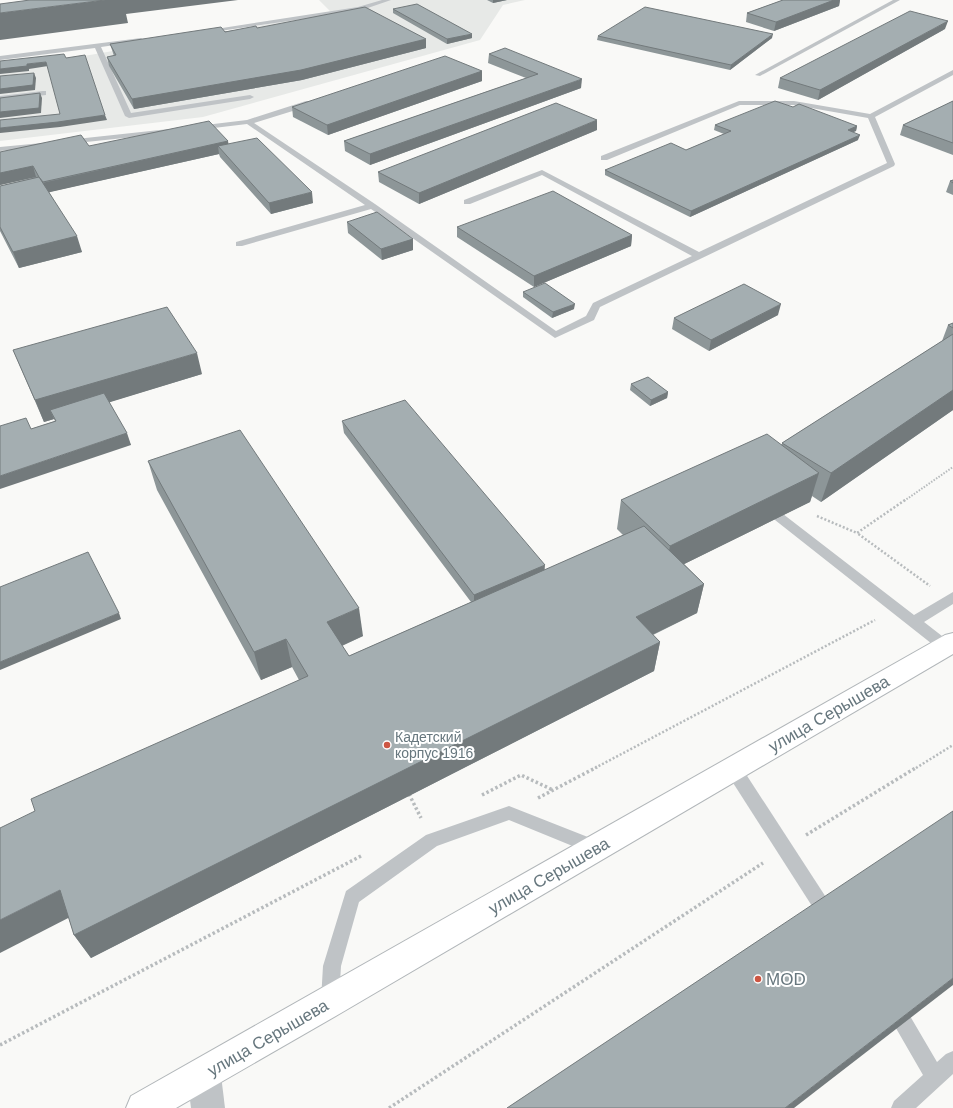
<svg xmlns="http://www.w3.org/2000/svg" width="953" height="1108" font-family="Helvetica,sans-serif">
  <style>
    .built { fill: #e7e9e7 }
    .lines { fill: none; stroke-linecap: round; stroke-linejoin: round }
    .primary-casing { stroke: #b1b6b9; stroke-width: 2 }
    .path-far2 { stroke: #b7bbbd; stroke-width: 2; stroke-dasharray: 1.5 1.5; stroke-linecap: butt }
    .path-far1 { stroke: #b7bbbd; stroke-width: 2.5; stroke-dasharray: 2 2; stroke-linecap: butt }
    .path { stroke: #b7bbbd; stroke-width: 3.5; stroke-dasharray: 2.5 2.5; stroke-linecap: butt }
    .lane { fill: #bfc3c6; fill-rule: evenodd }
    .street { fill: #bfc3c6; fill-rule: evenodd }
    .primary { fill: #fff; fill-rule: evenodd }
    .wall { fill: #8d9698 }
    .shaded-wall { fill: #737a7c }
    .building { fill: #a4aeb1; stroke: #737a7c }
    .poi-dot { fill: #cd5643; stroke: #fff; stroke-width: 1.5 }
    .labels { text-anchor: middle; dominant-baseline: central; stroke-width: 4; stroke-linejoin: round; paint-order: stroke }
    .poi-label { font-size: 14px; fill: #67777e; stroke: #fff; text-anchor: start }
    .near-street-label { font-size: 17px; fill: #67777e; stroke: #fff }
    .near-poi-label { font-size: 17px; fill: #67777e; stroke: #fff; text-anchor: start }
  </style>
  <rect width="100%" height="100%" fill="#f9f9f7"/>
  <polygon class="built" points="319,0 525,0 503,5 480,40 203,117 0,141 0,65 84,56 332,13"/>
  <g class="lines">
    <defs>
      <polygon id="primary" points="953,633 953,654 341,1013 176,1108 126,1108 131,1096 945,635"/>
    </defs>
    <use href="#primary" class="primary-casing"/>
    <polyline class="path-far2" points="904,501 953,467"/>
    <g class="path-far1">
      <polyline points="905,500 857,533 930,586"/>
      <polyline points="817,516 857,533"/>
      <polyline points="595,768 875,620"/>
      <polyline points="916,768 953,745"/>
    </g>
    <g class="path">
      <polyline points="409,794 421,818"/>
      <polyline points="482,795 521,775 553,790"/>
      <polyline points="538,798 597,767"/>
      <polyline points="806,835 917,767"/>
      <polyline points="0,1045 361,856"/>
      <polyline points="389,1108 763,863"/>
    </g>
    <g class="lane">
      <polygon points="382,0 391,0 359,11 206,33 203,31 358,7"/>
      <polygon points="893,0 900,0 760,76 755,75"/>
      <polygon points="141,38 144,40 143,41 101,47 131,113 250,95 254,97 250,99 129,118 125,116 95,48 0,60 0,56"/>
      <polygon points="953,70 953,75 875,117 895,164 894,166 600,307 594,320 555,338 371,209 242,246 236,246 236,242 365,205 247,124 197,130 193,128 197,126 247,120 306,101 312,101 312,105 254,123 375,204 556,331 586,316 593,303 692,256 542,175 470,204 464,204 464,200 542,170 699,252 887,163 868,118 794,105 740,105 607,160 601,160 601,156 739,101 794,101 870,114"/>
      <polygon points="43,91 46,91 46,95 0,100 0,96"/>
      <polygon points="169,129 172,129 172,133 67,144 63,142 67,140"/>
      <polygon points="42,143 45,143 45,147 0,151 0,147"/>
      <polygon points="779,513 783,514 914,615 953,592 953,604 924,622 951,643 953,647 951,651 946,653 941,651 775,520 773,517 775,514"/>
      <polygon points="734,763 740,765 831,905 834,911 831,917 825,920 819,917 728,775 726,770 728,765"/>
      <polygon points="509,806 603,843 605,848 603,853 597,856 509,820 437,846 359,902 341,966 339,1000 337,1007 330,1009 323,1007 321,1000 323,966 346,891 426,835"/>
      <polygon points="903,1013 910,1016 937,1062 946,1054 953,1051 953,1074 916,1108 891,1108 894,1101 923,1075 893,1023 896,1016"/>
    </g>
    <polygon class="street" points="204,1058 216,1063 221,1075 225,1108 191,1108 187,1075 192,1063"/>
    <use href="#primary" class="primary"/>
  </g>
  <g class="wall">
    <polygon points="487,0 507,0 493,3"/>
    <polygon points="783,0 840,0 839,6 774,31 746,22 747,13"/>
    <polygon points="393,9 472,38 447,44 393,13"/>
    <polygon points="257,28 426,48 302,80 134,109 109,66 107,57 114,56 110,44"/>
    <polygon points="945,29 818,100 778,88 780,78"/>
    <polygon points="598,36 772,38 730,70 597,40"/>
    <polygon points="489,54 581,88 370,165 345,151 344,141 526,78 488,63"/>
    <polygon points="482,71 482,81 328,135 293,117 292,107"/>
    <polygon points="953,101 953,155 900,135 903,125"/>
    <polygon points="793,107 857,126 856,131 853,132 858,140 690,217 605,175 605,170 686,150 724,134 714,130 715,125"/>
    <polygon points="597,130 419,204 379,182 378,172"/>
    <polygon points="228,141 228,144 313,203 271,214 220,157 219,154 49,192 82,252 19,268 0,231 0,186 36,177 0,185 0,152 89,146"/>
    <polygon points="953,180 953,195 946,192 950,181"/>
    <polygon points="347,222 413,239 413,250 382,260 348,233"/>
    <polygon points="457,227 632,235 631,246 534,287 457,237"/>
    <polygon points="523,292 574,309 552,318 523,297"/>
    <polygon points="778,315 709,351 672,329 674,318"/>
    <polygon points="953,323 953,410 821,502 812,496 810,502 684,564 704,584 697,613 653,635 660,642 654,671 91,958 74,935 35,811 299,680 292,667 261,680 157,490 148,461 363,636 342,646 349,656 471,602 344,433 342,421 545,570 623,535 617,529 621,500 782,444 782,443 942,341 948,325"/>
    <polygon points="13,350 202,374 109,402 131,445 31,429 55,421 54,419 44,422"/>
    <polygon points="631,384 668,392 667,398 650,406 630,390"/>
  </g>
  <g class="shaded-wall">
    <polygon points="105,0 238,0 126,14 128,23 0,40 0,13"/>
    <polygon points="493,0 507,0 493,3"/>
    <polygon points="834,0 840,0 839,6 774,31 776,22"/>
    <polygon points="948,21 945,29 818,100 820,90"/>
    <polygon points="472,34 472,38 447,44 447,39"/>
    <polygon points="773,34 772,38 730,70 731,65"/>
    <polygon points="426,39 426,48 302,80 134,109 132,99"/>
    <polygon points="46,62 48,66 29,69 29,71 0,74 0,69 27,64"/>
    <polygon points="482,71 482,81 328,135 327,125"/>
    <polygon points="34,73 36,78 35,90 0,94 0,89"/>
    <polygon points="582,79 581,88 370,165 370,154"/>
    <polygon points="40,93 42,98 41,113 0,118 0,112"/>
    <polygon points="105,115 107,120 60,127 0,133 0,128"/>
    <polygon points="597,120 597,130 419,204 419,193"/>
    <polygon points="857,126 856,131 846,135 848,130"/>
    <polygon points="860,135 858,140 690,217 691,211"/>
    <polygon points="228,141 230,152 218,146 219,154 46,193 42,183"/>
    <polygon points="33,166 36,177 0,185 0,173"/>
    <polygon points="312,192 313,203 271,214 269,203"/>
    <polygon points="632,235 631,246 534,287 534,276"/>
    <polygon points="77,236 82,252 19,268 13,252"/>
    <polygon points="413,239 413,250 382,260 381,249"/>
    <polygon points="575,304 574,309 552,318 553,312"/>
    <polygon points="781,304 778,315 709,351 711,340"/>
    <polygon points="197,353 202,374 55,419 50,410 54,419 44,422 35,400"/>
    <polygon points="953,390 953,410 821,502 831,473"/>
    <polygon points="668,392 667,398 650,406 651,400"/>
    <polygon points="127,433 131,445 0,489 0,476"/>
    <polygon points="819,473 810,502 664,574 670,546"/>
    <polygon points="545,565 544,577 474,607 474,595"/>
    <polygon points="704,584 697,613 631,645 636,617"/>
    <polygon points="359,608 363,636 332,650 327,622"/>
    <polygon points="119,613 121,619 0,670 0,662"/>
    <polygon points="286,639 292,667 261,680 254,652"/>
    <polygon points="660,642 654,671 91,958 74,935"/>
    <polygon points="60,890 76,914 0,953 0,920"/>
    <polygon points="953,978 953,985 794,1108 785,1108"/>
  </g>
  <g class="building">
    <polygon points="30,0 105,0 0,13 0,4"/>
    <polygon points="783,0 834,0 776,22 747,13"/>
    <polygon points="417,4 472,34 447,39 393,9"/>
    <polygon points="365,7 426,39 301,70 132,99 107,57 116,55 110,44 221,27 225,32 256,26 257,28"/>
    <polygon points="645,7 773,34 731,65 598,36"/>
    <polygon points="910,11 948,21 820,90 780,78"/>
    <polygon points="505,48 582,79 370,154 344,141 538,74 489,54"/>
    <polygon points="64,54 66,58 85,55 105,115 58,122 0,128 0,120 60,114 46,62 27,64 27,66 0,69 0,61"/>
    <polygon points="445,56 482,71 327,125 292,107"/>
    <polygon points="34,73 33,85 0,89 0,76"/>
    <polygon points="40,93 39,108 0,112 0,98"/>
    <polygon points="775,101 793,107 799,104 857,126 848,130 860,135 691,211 605,170 671,143 686,150 731,131 715,125"/>
    <polygon points="953,101 953,143 903,125"/>
    <polygon points="556,103 597,120 419,193 378,172"/>
    <polygon points="209,121 228,141 43,182 39,177 33,166 0,173 0,152 81,135 89,146"/>
    <polygon points="257,138 312,192 269,203 218,146"/>
    <polygon points="39,177 77,236 13,252 0,227 0,186"/>
    <polygon points="953,180 953,183 950,181"/>
    <polygon points="553,191 632,235 534,276 457,227"/>
    <polygon points="377,212 413,239 381,249 347,222"/>
    <polygon points="545,283 575,304 553,312 523,292"/>
    <polygon points="744,284 781,304 711,340 674,318"/>
    <polygon points="167,307 197,353 35,400 13,350"/>
    <polygon points="953,323 953,328 948,325"/>
    <polygon points="953,334 953,390 831,473 782,443"/>
    <polygon points="648,377 668,392 651,400 631,384"/>
    <polygon points="104,393 127,433 0,476 0,426 26,418 31,429 56,421 50,410"/>
    <polygon points="405,400 545,565 474,595 342,421"/>
    <polygon points="240,430 359,608 327,622 349,656 644,526 704,584 636,617 660,642 74,935 60,890 0,920 0,828 35,811 31,799 308,676 286,639 254,652 148,461"/>
    <polygon points="767,434 819,473 670,546 621,500"/>
    <polygon points="88,552 119,613 0,662 0,587"/>
    <polygon points="953,811 953,978 785,1108 507,1108"/>
  </g>
  <g class="poi-dot">
    <circle cx="387" cy="745" r="4"/>
    <circle cx="758" cy="979" r="4"/>
  </g>
  <g class="labels">
    <g class="poi-label">
      <text x="395" y="737">Кадетский<tspan x="395" dy="16">корпус 1916</tspan></text>
    </g>
    <g class="near-street-label">
      <text transform="translate(829 714) rotate(-30)">улица Серышева</text>
      <text transform="translate(549 876) rotate(-30)">улица Серышева</text>
      <text transform="translate(268 1038) rotate(-30)">улица Серышева</text>
    </g>
    <g class="near-poi-label">
      <text x="766" y="979">MOD</text>
    </g>
  </g>
</svg>
